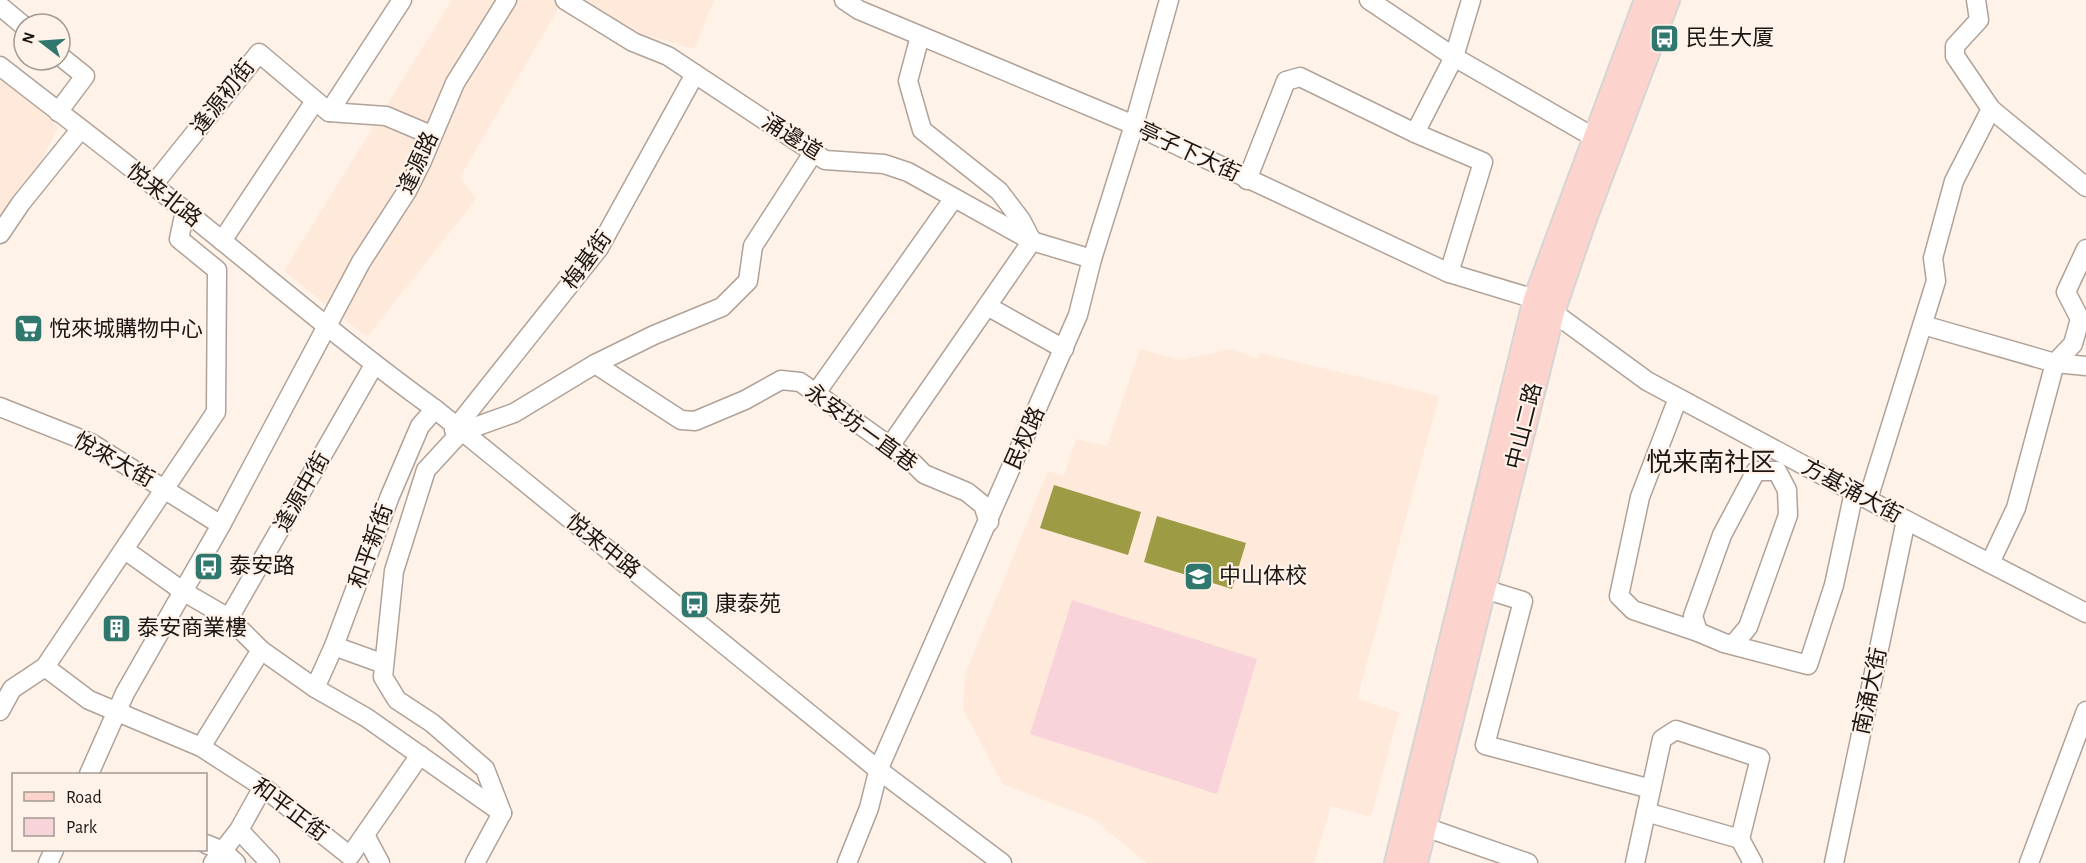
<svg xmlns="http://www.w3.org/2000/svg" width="2086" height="863" font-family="'Alegreya Sans','Noto Sans SC',sans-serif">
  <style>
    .built { fill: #ffe9da }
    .green { fill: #f9d3da }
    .water { fill: #9d9b44 }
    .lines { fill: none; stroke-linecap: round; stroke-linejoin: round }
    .minor-casing { stroke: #b0a298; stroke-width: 21 }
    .major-casing { stroke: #d6d5d5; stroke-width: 26 }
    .minor { stroke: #fff; stroke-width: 18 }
    .major { stroke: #fcd4cd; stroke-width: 22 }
    .labels { text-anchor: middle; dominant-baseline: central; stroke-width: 4.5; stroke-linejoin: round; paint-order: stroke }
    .poi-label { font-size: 22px; fill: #1c1713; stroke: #fef2e9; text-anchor: start }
    .street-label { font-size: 22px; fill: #1c1713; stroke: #fef2e9 }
    .quarter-label { font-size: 26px; fill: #1c1713; stroke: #fef2e9 }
  </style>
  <rect width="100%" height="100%" fill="#fef2e9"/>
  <g class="built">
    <polygon points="452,0 714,0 694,49 558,9 460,177 476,199 367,337 284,271"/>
    <polygon points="0,72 58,127 0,245"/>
    <polygon points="1140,349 1180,360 1232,349 1257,359 1260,353 1439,396 1357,699 1399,712 1371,817 1331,806 1314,863 1147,863 1093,819 1003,784 963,709 965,675 1048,471 1064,476 1076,439 1107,446"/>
  </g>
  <polygon class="green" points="1072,600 1257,659 1217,794 1030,734"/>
  <g class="water">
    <polygon points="1054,485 1141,512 1128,555 1040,528"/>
    <polygon points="1157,516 1246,543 1232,589 1144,562"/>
  </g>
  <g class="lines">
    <defs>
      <g id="minor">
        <polyline points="565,0 633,42 668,56 825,160 884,164 908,172 1032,241 1092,259"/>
        <polyline points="844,0 859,10 1134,125 1449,273 1535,299 1647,381 1906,520 2086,613"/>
        <polyline points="1369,0 1454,57 1595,138"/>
        <polyline points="1976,0 1979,20 1955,46 1955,56 1991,109 2086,187"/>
        <polyline points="0,6 24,26"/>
        <path d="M0 66C51 106 103 145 154 186 248 260 338 339 435 409L876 768 1002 863"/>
        <polyline points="58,112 85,76 60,56"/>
        <polyline points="329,112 402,0"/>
        <polyline points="1415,133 1454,57 1471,0"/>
        <polyline points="1247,180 1286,81 1300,77 1415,133 1483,162 1449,273"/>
        <polyline points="153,185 259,53 329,112 386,116 431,135"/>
        <polyline points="0,234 21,203 80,130"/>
        <polyline points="222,241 315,101"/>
        <polyline points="987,306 1064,349"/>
        <polyline points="1923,325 2055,363 2086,366"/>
        <polyline points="595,364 681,420 695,421 745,400 781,380 800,382 912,462 924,474 967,492 983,505 989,522"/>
        <polyline points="816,393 954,198"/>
        <polyline points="1678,398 1640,497 1619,596 1633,610 1698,632 1724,643 1808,665 1834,585 1854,492"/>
        <polyline points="0,407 91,443 221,525"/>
        <polyline points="454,430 599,248 695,74"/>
        <polyline points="890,446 1032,241 1021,220 999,191 922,130 908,81 920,36"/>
        <polyline points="1868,499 1936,281 1933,258 1954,181 1991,109"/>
        <polyline points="125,550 184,592 229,618 261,650 315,688 367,718 502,813"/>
        <polyline points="1990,563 2016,508 2055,363 2073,344 2080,319 2066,292 2086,249"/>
        <polyline points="1484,589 1523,601 1485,745 1651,789"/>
        <polyline points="229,618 374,365"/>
        <polyline points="1698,632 1693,616 1722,535 1756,471 1777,471 1787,490 1788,515 1748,627 1733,645"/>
        <polyline points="334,646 384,664"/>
        <polyline points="45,667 89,700 201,747 263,787 350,856 420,755"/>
        <polyline points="315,688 334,646 390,496 420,426 435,409"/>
        <polyline points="0,711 12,689 45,667 216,412 217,270 179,239 185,211"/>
        <polyline points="201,747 261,650"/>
        <polyline points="89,774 125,693 221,525 361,262 407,191 422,161 455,83 507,0"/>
        <polyline points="1646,812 1740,839 1753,863"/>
        <polyline points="1425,827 1528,863"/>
        <polyline points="239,830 270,863"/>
        <polyline points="365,835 380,863"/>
        <polyline points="206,844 223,851 236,863"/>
        <polyline points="48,863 54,850"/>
        <polyline points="213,863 239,830 263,787"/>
        <polyline points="475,863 502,813 485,769 432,723 397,700 383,677 394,571 426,470 461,432 514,413 595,364 654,335 722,307 748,281 753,246 813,153"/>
        <polyline points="847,863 869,808 879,768 1078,315 1092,259 1134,125 1169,0"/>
        <polyline points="1635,863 1662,739 1676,730 1760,758 1740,839"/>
        <polyline points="1834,863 1906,520"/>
        <polyline points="2029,863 2086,711"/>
      </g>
      <g id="major">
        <polyline points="1396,863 1535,299 1646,0"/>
        <polyline points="1416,863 1553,312 1586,216 1668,0"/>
      </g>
    </defs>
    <use href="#minor" class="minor-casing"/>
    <use href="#major" class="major-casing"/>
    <use href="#minor" class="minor"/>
    <use href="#major" class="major"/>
  </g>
  <defs>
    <symbol id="bus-square" viewBox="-11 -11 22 22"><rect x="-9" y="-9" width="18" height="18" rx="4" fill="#30776e" stroke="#fef2e9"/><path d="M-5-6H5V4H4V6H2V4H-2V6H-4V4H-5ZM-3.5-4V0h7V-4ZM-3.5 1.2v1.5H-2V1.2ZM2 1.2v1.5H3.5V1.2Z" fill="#fff"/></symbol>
    <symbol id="supermarket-square" viewBox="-11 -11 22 22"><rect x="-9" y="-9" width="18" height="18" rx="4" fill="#30776e" stroke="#fef2e9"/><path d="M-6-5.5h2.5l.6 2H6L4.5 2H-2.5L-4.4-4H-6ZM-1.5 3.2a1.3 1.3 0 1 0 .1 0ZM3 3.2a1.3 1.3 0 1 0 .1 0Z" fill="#fff"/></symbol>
    <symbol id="school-square" viewBox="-11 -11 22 22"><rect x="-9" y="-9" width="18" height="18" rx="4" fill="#30776e" stroke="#fef2e9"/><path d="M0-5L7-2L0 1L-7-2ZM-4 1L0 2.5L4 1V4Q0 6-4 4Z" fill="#fff"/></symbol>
    <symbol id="building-square" viewBox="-11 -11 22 22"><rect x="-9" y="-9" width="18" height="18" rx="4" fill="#30776e" stroke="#fef2e9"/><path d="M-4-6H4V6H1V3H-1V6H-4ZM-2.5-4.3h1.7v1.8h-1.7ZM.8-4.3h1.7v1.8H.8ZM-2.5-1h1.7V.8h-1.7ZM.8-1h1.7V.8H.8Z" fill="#fff"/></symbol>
  </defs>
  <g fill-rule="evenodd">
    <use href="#bus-square" x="1648" y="22" width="33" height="33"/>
    <use href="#supermarket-square" x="12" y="312" width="33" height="33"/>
    <use href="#bus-square" x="192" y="550" width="33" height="33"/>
    <use href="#school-square" x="1182" y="560" width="33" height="33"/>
    <use href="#bus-square" x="678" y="588" width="33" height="33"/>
    <use href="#building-square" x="100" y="612" width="33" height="33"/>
  </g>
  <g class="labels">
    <g class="poi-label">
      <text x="1686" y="38">民生大厦</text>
      <text x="49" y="329">悅來城購物中心</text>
      <text x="229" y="566">泰安路</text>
      <text x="1219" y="576">中山体校</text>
      <text x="715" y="604">康泰苑</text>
      <text x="137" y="628">泰安商業樓</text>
    </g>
    <g class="street-label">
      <text transform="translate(223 97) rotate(-52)">逢源初街</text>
      <text transform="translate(792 137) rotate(32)">涌邊道</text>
      <text transform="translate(1189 152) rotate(25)">亭子下大街</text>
      <text transform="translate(418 163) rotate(-65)">逢源路</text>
      <text transform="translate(164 195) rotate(38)">悦来北路</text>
      <text transform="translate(587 260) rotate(-54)">梅基街</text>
      <text transform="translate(1524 426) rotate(-76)">中山二路</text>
      <text transform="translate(861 428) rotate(36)">永安坊一直巷</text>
      <text transform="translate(1025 438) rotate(-66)">民权路</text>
      <text transform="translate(114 460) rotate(29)">悅來大街</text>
      <text transform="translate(1852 491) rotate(28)">方基涌大街</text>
      <text transform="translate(302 492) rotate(-60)">逢源中街</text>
      <text transform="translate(371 546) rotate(-70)">和平新街</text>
      <text transform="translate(603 546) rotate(39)">悦来中路</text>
      <text transform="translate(1870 691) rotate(-78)">南涌大街</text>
      <text transform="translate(290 810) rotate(37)">和平正街</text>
    </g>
    <g class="quarter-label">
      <text x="1711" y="463">悦来南社区</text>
    </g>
  </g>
  <rect x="12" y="773" width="195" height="78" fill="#fef2e9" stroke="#a49a93" stroke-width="1.5"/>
  <rect x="24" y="792" width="30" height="9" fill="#fcd4cd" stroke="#a49a93" stroke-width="1.5"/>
  <text x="66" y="803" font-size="18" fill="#1c1713">Road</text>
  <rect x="24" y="818" width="30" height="18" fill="#f9d3da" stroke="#a49a93" stroke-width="1.5"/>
  <text x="66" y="833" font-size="18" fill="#1c1713">Park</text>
  <g transform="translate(42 42) rotate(287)"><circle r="28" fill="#fef2e9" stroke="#a49a93" stroke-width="1.5"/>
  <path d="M0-4.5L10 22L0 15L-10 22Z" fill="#30776e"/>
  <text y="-9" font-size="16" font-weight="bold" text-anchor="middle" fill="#1c1713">N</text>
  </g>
</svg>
